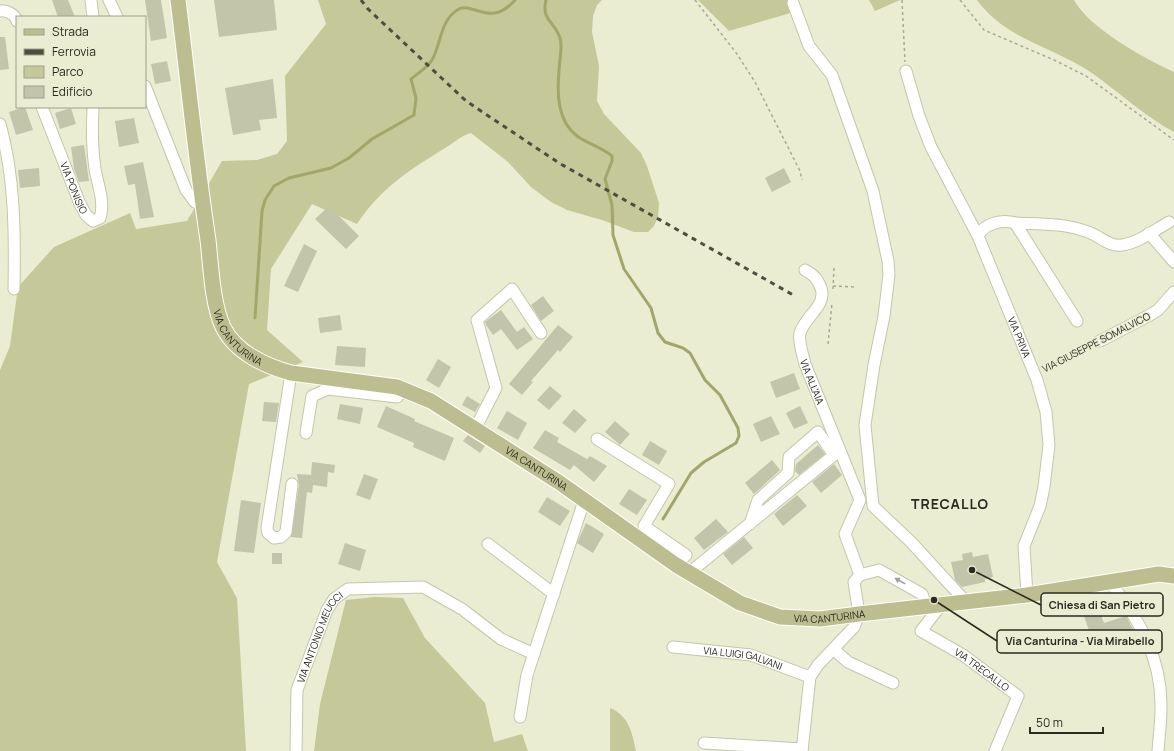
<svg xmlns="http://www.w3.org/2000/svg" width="1174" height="751" font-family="Manrope,sans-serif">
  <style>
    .green { fill: #c5c898 }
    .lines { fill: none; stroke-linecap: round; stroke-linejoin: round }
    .stream { stroke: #a3a66b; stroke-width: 3 }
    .building { fill: #c3c5aa }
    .minor-casing { stroke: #c4c6ab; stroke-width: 13 }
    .major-casing { stroke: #fff; stroke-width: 17 }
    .path { stroke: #a7a994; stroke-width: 1.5; stroke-dasharray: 3 3; stroke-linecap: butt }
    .minor { stroke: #fff; stroke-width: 11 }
    .major { stroke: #bdbe8f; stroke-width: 15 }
    .rail { stroke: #4c4e40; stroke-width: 3; stroke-dasharray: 5 5; stroke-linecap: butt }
    .oneway { fill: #9f9f9b }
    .labels { text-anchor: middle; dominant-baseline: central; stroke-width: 3; stroke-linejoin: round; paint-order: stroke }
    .street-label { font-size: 10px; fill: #292a20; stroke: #ebedd2 }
    .district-label { font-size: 14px; font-weight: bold; letter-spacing: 1px; fill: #292a20; stroke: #ebedd2 }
    .leader { fill: none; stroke: #292a20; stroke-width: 1.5 }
    .callout-dot { fill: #292a20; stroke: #ebedd2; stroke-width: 1.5 }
    .callout { fill: #ebedd2; stroke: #292a20; stroke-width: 1.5 }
    .callout-label { font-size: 11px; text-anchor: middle; font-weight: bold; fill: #292a20 }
  </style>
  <rect width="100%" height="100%" fill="#ebedd2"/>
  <g class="green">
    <path d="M318 0H602L597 5 593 16 592 32 599 66 597 101 604 114 641 153 647 166 659 203 658 217 654 226 648 232H634L602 220 567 210 551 202 531 187 508 162 471 133C460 136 454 143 445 148 408 171 381 188 357 224L312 204 271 269 267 330 303 362 249 384 217 562 237 598 246 751H0V370L10 346 18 287 54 247 130 213 136 229 187 221 222 161 257 160 277 154 287 141 285 76 326 24Z"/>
    <polygon points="698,0 792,0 794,12 729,31"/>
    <polygon points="869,0 900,0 875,11"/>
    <path d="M977 0H1074C1090 29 1144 58 1174 72V132C1144 116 1120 93 1092 73 1054 47 1006 40 977 0Z"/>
    <polygon points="375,597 403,598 425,638 485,703 494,742 522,734 528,751 314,751 320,704 346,600"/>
    <path d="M610 708C629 716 632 732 636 751H610Z"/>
  </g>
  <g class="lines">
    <g class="stream">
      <path d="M546 0C541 20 555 22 560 38 563 45 559 63 559 71 557 93 557 121 577 136 588 144 601 147 612 156V161L605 179 612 205 613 235 624 269 651 308 658 333 665 342 683 348 690 353 705 380 720 395 738 428 739 436 736 443 704 462 691 473 663 519"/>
      <path d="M255 318 262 211 265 200 274 186 289 178 331 168 349 158 372 139 414 115 416 98 411 79C417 74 428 67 432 60 441 45 440 19 459 9 473 2 491 28 515 0"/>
    </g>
  </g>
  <g class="building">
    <polygon points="52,0 68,0 75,17 58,17"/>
    <polygon points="145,0 161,0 167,38 151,41"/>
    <polygon points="214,0 274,0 277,30 219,37"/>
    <polygon points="0,37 5,37 9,69 0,70"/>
    <polygon points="167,61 171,81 155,84 151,64"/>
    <polygon points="273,79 277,118 259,120 261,130 233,135 225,88"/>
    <polygon points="25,107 33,130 16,135 9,112"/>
    <polygon points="71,108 76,124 60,129 55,113"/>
    <polygon points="134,118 139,143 119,147 115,121"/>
    <polygon points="84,145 89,181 79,182 74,169 71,147"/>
    <polygon points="143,162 154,217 140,219 135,184 128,185 124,166"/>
    <polygon points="39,168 40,186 20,188 18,170"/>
    <polygon points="784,168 791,182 772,192 765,178"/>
    <polygon points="329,206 359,236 346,249 315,219"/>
    <polygon points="304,244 317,251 298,292 284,286"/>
    <polygon points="543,296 554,311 541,321 531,305"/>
    <polygon points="501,310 517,332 524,327 533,339 517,350 501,329 493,335 486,325 485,322"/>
    <polygon points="340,315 342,330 320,333 318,318"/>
    <polygon points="558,325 573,337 560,352 558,350 531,381 533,382 522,395 509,384"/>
    <polygon points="337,346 366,348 365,367 335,365"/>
    <polygon points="438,359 451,367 439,388 426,380"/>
    <polygon points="794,373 800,389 776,398 770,382"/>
    <polygon points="550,386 562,396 549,410 537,400"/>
    <polygon points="467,396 480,404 475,412 462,405"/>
    <polygon points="264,402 279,403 276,422 262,421"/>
    <polygon points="340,404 363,408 360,424 337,419"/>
    <polygon points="386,406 415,419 414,421 454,438 445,461 413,447 414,443 377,427"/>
    <polygon points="800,406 808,423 794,429 786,413"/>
    <polygon points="574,409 587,420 575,433 562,423"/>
    <polygon points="507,411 527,423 518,440 497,428"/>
    <polygon points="771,416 780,434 761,442 753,424"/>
    <polygon points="615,421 630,434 620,445 605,432"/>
    <polygon points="545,430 559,438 557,442 587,459 590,456 607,466 594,482 574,465 570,470 533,448"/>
    <polygon points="468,435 485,446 480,453 463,441"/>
    <polygon points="650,441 667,451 659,465 642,455"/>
    <polygon points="818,445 825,454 799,475 795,471 796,464"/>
    <polygon points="772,460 780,470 754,494 745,483"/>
    <polygon points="312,462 335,465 334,473 328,472 327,487 313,485 312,493 307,492 302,538 291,537 299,485 297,474 311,475"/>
    <polygon points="834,464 842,475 821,493 812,482"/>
    <polygon points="364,474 378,479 370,500 356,495"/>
    <polygon points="629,489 647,500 637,515 619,504"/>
    <polygon points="797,495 807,506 783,526 774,514"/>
    <polygon points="547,497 570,511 560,526 538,512"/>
    <polygon points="241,500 261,503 254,553 234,551"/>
    <polygon points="716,519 728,532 704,550 694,538"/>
    <polygon points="586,523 604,534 593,553 577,543"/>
    <polygon points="744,537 753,548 732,565 723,554"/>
    <polygon points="345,543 366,550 360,571 338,564"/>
    <polygon points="972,552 973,557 988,554 993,577 985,579 985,582 962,587 955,580 951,562 963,560 962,554"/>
    <rect x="272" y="553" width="10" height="11"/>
    <polygon points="1093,594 1104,623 1126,616 1139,641 1106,650 1102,636 1092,639 1077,596"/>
  </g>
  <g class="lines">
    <defs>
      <g id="minor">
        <polyline points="91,0 93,17"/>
        <polyline points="109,0 117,17"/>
        <polyline points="793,3 809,46 832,75 873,191 888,261 889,275 884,316 874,365 865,425 873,506 911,542 966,602"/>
        <path d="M0 11C6 10 15 14 17 21"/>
        <path id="s1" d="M906 71 919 116 931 147 978 236 1037 380 1046 412 1049 445 1044 487 1040 506 1024 546 1027 595"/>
        <polyline points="145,86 186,190 195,202 203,205"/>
        <path id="s2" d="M42 107 80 204 86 215 93 221 100 218C105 202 98 186 95 169 92 149 92 127 93 107"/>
        <path d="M0 124C15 177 15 235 14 289"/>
        <path d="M1015 223C1039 224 1065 223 1088 232 1100 236 1109 247 1122 245 1138 243 1155 230 1169 222"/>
        <polyline points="1149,233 1174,262"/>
        <path d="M978 236C984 223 1003 219 1015 223L1077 321"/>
        <path id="s3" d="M805 270C814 275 817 278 821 288 827 306 805 316 800 333 798 342 803 355 805 364L860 500 845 534 860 575"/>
        <polyline points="1100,341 1150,315 1158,310 1174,292"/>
        <polyline points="291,373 267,528 268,533 274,538 281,537 286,532 292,484"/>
        <polyline points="475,429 496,388 477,320 512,289 541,333"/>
        <polyline points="306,433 312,396 328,389 397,397 404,390"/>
        <polyline points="597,439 669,484 644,526 686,555 676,565"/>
        <polyline points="488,544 554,594"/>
        <polyline points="689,573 834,455 818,432 789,457 788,473 758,500 750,524"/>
        <path d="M1109 581C1139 619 1162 658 1161 708 1161 722 1159 737 1158 751"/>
        <path id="s4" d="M941 605 921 631 963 655 1018 696 995 751"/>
        <path id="s5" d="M673 647 751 655 810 677"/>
        <polyline points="833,649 848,662 893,683"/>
        <polyline points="520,717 527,675 584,501"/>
        <polyline points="704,743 802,749"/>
        <path id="s6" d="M296 751 297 690 327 610 334 599 348 589 423 587 462 609 501 639 534 654"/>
        <polyline points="802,751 810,677 818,665 854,627 859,614 854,582 860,575 879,570 922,594 927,607"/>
      </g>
      <g id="major">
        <path id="s7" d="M178 0C188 80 196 161 208 240 211 266 212 303 223 327 235 352 265 366 291 373L397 387 431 401 560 483 676 565 740 603 780 617 820 619 859 614 1027 595 1159 574 1174 576"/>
      </g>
    </defs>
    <use href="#minor" class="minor-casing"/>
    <use href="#major" class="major-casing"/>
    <g class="path">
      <polyline points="695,0 737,54 755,82 800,171 802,180"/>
      <polyline points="902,0 905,62"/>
      <polyline points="960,0 984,30 1054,60 1086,76 1174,140"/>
      <polyline points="833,286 856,287"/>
      <polyline points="833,289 834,267"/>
      <polyline points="828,344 832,303"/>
      <polyline points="1044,369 1091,346"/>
    </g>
    <use href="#minor" class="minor"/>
    <use href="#major" class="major"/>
    <polyline class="rail" points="361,0 368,9 466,101 559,163 795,296"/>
  </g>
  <defs><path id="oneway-solid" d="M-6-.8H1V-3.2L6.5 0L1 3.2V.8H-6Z"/></defs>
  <use class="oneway" href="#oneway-solid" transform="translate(900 581) rotate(-151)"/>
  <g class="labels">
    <g class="street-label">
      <text stroke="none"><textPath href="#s2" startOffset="87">VIA PONISIO</textPath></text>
      <text stroke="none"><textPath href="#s7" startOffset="348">VIA CANTURINA</textPath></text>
      <text stroke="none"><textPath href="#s1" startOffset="290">VIA PRIVA</textPath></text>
      <text transform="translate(1096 342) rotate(-27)">VIA GIUSEPPE SOMALVICO</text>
      <text stroke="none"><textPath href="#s3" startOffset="127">VIA ALL'AIA</textPath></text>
      <text stroke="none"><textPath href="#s7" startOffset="684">VIA CANTURINA</textPath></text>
      <text stroke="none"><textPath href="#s7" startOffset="1020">VIA CANTURINA</textPath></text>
      <text stroke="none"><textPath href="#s6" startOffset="119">VIA ANTONIO MEUCCI</textPath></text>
      <text stroke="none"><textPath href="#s5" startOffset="71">VIA LUIGI GALVANI</textPath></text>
      <text stroke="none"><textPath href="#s4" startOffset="105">VIA TRECALLO</textPath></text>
    </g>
    <g class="district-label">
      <text x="950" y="503">TRECALLO</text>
    </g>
  </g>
  <path class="leader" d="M972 570L1041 605M934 600L997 641"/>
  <g class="callout-dot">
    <circle cx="972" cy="570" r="4"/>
    <circle cx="934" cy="600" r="4"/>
  </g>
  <g class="callout">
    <rect x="1041" y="593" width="122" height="23" rx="4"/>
    <rect x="997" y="630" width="165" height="23" rx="4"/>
  </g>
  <g class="callout-label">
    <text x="1102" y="609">Chiesa di San Pietro</text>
    <text x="1080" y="645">Via Canturina - Via Mirabello</text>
  </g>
  <rect x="16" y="16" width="130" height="92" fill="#ebedd2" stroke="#9d9f8b"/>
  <rect x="24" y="29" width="20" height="6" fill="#bdbe8f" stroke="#9d9f8b"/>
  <text x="52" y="36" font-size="12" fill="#292a20">Strada</text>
  <rect x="24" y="49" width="20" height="6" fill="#4c4e40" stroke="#9d9f8b"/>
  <text x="52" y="56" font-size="12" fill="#292a20">Ferrovia</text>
  <rect x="24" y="66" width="20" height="12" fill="#c5c898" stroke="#9d9f8b"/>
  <text x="52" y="76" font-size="12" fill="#292a20">Parco</text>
  <rect x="24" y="86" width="20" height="12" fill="#c3c5aa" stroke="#9d9f8b"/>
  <text x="52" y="96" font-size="12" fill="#292a20">Edificio</text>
  <path d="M1030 727v6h73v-6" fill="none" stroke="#292a20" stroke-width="2"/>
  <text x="1036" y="727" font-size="12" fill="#292a20" stroke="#ebedd2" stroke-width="3" paint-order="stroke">50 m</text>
</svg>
